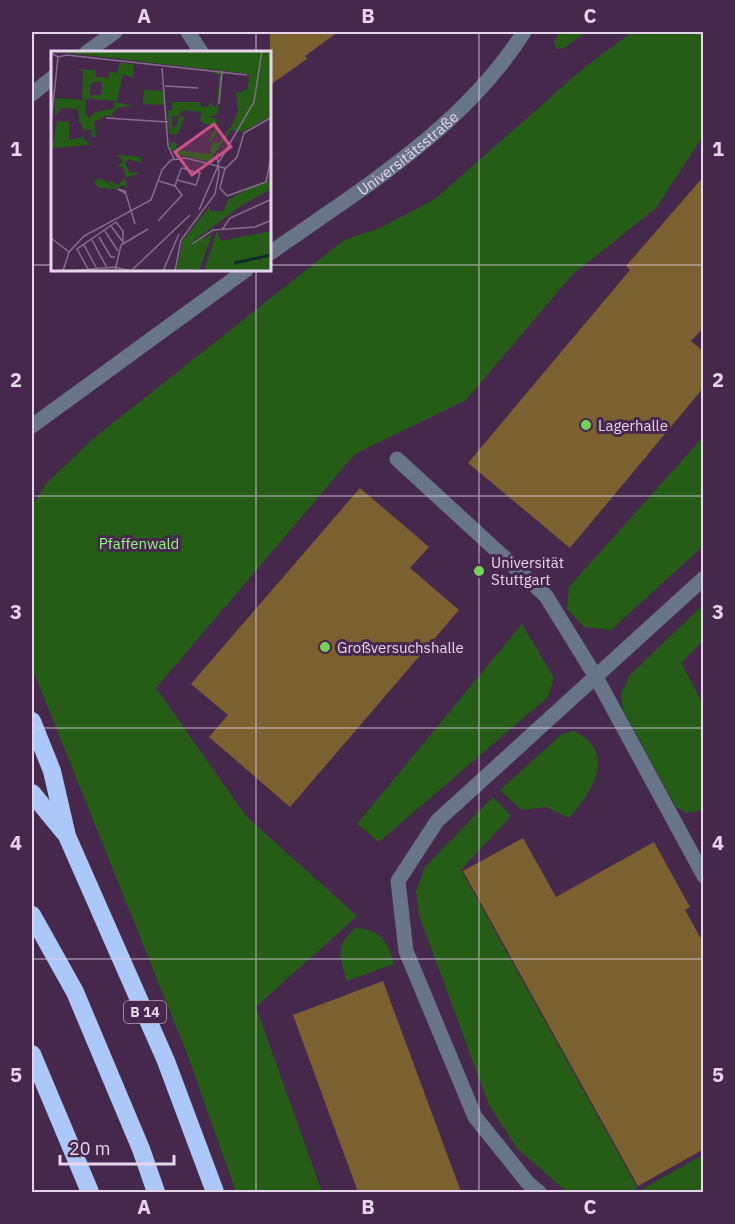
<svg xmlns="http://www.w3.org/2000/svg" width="735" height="1224" font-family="'IBM Plex Sans',sans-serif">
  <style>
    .green { fill: #255d17 }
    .building { fill: #7b6030 }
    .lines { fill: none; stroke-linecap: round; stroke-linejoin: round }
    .minor { stroke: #687487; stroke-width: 15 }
    .highway { stroke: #abc8f8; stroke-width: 18 }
    .grid { fill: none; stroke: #e7d5ec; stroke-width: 1.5; stroke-opacity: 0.55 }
    .poi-dot { fill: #72d25d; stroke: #46284d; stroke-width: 2 }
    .labels { text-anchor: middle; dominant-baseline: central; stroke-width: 6; stroke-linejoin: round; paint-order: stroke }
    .shield { fill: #46284d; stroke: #b7a1bc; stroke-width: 1.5 }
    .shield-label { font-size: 14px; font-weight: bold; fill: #e7d5ec }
    .street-label { font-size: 15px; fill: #e7d5ec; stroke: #46284d }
    .poi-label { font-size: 15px; fill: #e7d5ec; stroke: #46284d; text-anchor: start }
    .park-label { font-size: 15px; fill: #95f97f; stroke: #46284d }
    .inset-river { fill: none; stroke: #122b2c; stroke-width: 3 }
    .inset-road { fill: none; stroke: #866d8d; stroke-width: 1.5 }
    .view { fill: #cd5186; fill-opacity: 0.15; stroke: #cd5186; stroke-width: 3 }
    .inset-edge { fill: none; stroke: #e7d5ec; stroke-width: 3 }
    .neatline { fill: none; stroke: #e7d5ec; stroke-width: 2 }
    .grid-label { font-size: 20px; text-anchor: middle; font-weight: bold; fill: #e7d5ec }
  </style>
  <rect width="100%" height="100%" fill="#46284d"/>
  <g class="green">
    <polygon points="560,32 586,32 564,48 556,49 554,42"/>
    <polygon points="632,32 703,32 703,136 656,208 572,275 466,400 355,454 156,688 246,816 357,916 256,1007 322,1192 236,1192 188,1056 32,668 32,506 47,483 94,438 344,240 380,228 435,199 585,67"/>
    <polygon points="703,437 703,546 611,630 584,627 567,609 569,587"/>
    <polygon points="703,605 703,640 681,663 703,704 703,810 687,813 676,807 623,710 621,695 629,676"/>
    <polygon points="522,624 554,678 548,697 379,842 357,824"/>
    <path d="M574 731C618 753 592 792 569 818L546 807 521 810 500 790 562 734Z"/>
    <polygon points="493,797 511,816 461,870 637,1187 633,1192 567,1192 517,1148 489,1105 419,915 416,891 425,867"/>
    <path d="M355 928C382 930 387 941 394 964L347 981C340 955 334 948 355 928Z"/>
    <polygon points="703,1155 703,1192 639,1192 641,1190"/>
  </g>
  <g class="building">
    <polygon points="270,32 338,32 305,56 307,59 270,85"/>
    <polygon points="704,176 704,327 691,341 704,352 704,387 570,548 468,463 630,270 626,266"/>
    <polygon points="360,488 429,547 410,568 459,610 290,807 209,737 228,715 191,684"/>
    <polygon points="523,838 556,897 654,842 690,907 685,910 704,944 704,1149 638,1186 463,871"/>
    <polygon points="383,981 461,1192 358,1192 293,1015"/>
  </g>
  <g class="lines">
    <g class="minor">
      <polyline points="188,32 201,52"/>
      <polyline points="87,52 115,32"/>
      <polyline points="32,94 52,78"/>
      <path id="s1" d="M270 253C361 189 463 128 524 32"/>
      <polyline points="32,426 246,270"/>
      <polyline points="397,459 546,596 596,677 704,876"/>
      <polyline points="539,1192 528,1183 475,1117 406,951 398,881 437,821 704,578"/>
    </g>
    <g class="highway">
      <polyline points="32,721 52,771 67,836 166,1061 215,1192"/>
      <polyline points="32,793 64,832"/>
      <polyline points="32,915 75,992 141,1149 156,1192"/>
      <polyline points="32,1054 90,1192"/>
    </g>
  </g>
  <path class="grid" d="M256 32V52M479 32V1192M32 265H52M270 265H704M256 270V1192M32 496H704M32 728H704M32 959H704"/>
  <g class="poi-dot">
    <circle cx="586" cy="425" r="6"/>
    <circle cx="479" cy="571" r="6"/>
    <circle cx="325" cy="647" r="6"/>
  </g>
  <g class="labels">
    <rect class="shield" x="124" y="1001" width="42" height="22" rx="4.5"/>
    <g class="shield-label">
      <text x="145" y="1012">B 14</text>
    </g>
    <g class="street-label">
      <text stroke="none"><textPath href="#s1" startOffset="170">Universitätsstraße</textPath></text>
    </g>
    <g class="poi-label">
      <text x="598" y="425">Lagerhalle</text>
      <text x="491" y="562">Universität<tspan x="491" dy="17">Stuttgart</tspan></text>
      <text x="337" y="647">Großversuchshalle</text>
    </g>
    <g class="park-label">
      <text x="139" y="543">Pfaffenwald</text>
    </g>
  </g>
  <g transform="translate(51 51)">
    <rect width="220" height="220" fill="#46284d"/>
    <path d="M0 0H220V65L191 81 180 79 158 111 130 104 119 98 118 91 125 92 126 99 159 103 162 90 167 93 181 74 187 60 185 42 197 38 198 23ZM69 12 83 13 82 27 72 23 66 50 40 48 41 44H50L51 31H43L39 34V48H31L32 20 23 18 44 19 46 30V26L58 27 59 21 66 22ZM159 21 170 22 167 63 157 66 166 68 165 83 160 90 151 89H158L164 77 149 70 150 61 132 59 127 65H121V76L124 77 128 65 134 66 126 84 118 83 117 59H121V51H149L150 56 158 55 160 50 162 56 166 55 168 24ZM93 39 112 40 113 54 92 53ZM4 47 35 49 34 63 38 67 44 61 62 58 63 51 84 55 69 56 61 62 63 66 57 64 43 71 45 86H40L41 79H33L28 70 27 58 10 57 4 67ZM6 70 18 71V89L32 86 39 94 1 97ZM66 104 90 106V112L77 108 74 112 79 122 88 121 89 114 88 122 74 127 77 140 73 134 65 138 48 137 42 130 50 127 63 136 56 128 67 134 75 126 72 116H66L72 110ZM220 127V138L191 154 140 192 155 184 154 189 162 180 148 220H125L132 189 159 155V160H172L178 148ZM166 180 170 190 220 180V220H153Z" fill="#255d17"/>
    <path class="inset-river" d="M183 212 221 204"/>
    <path class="inset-road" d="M0 2 7 6 16 4 196 24M111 17 117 95 123 108M114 35 147 37M168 53 171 20M55 67 117 71M0 72 7 6M168 111 203 51 211 0M173 119 186 106 193 82 221 66M124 135 126 129 130 118 131 117 149 122 145 134 126 129M74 142 67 138 74 140 84 173M176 145 215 131 221 102M148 159 167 115M107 170 131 144 124 135 108 130M60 175 71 190M171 179 179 167 221 148M54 180 67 200M48 186 60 206H64M0 187 18 201M41 189 56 217M141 193 162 179 204 176 221 169M33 194 46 218M37 218 26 198 65 171 72 180V193M12 220 18 201 33 185 100 149 111 119 120 109 135 107 174 117 169 137 176 145M19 220 64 216 80 220M64 220 70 194 97 178M80 220 139 164M112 220 128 183M124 220 130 189 164 143 168 122 166 103"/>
    <path class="view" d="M163 73 180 96 141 124 124 101Z"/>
    <rect width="220" height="220" class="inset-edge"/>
  </g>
  <rect width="735" height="1224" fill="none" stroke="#46284d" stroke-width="66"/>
  <path d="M60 1155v9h114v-9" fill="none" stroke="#e7d5ec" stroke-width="3"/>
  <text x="69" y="1155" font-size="18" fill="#e7d5ec" stroke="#46284d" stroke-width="4.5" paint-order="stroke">20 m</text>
  <rect x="33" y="33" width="669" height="1158" class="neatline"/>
  <g class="grid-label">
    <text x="144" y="23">A</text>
    <text x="368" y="23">B</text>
    <text x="590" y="23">C</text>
    <text x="16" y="156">1</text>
    <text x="718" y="156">1</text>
    <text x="16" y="387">2</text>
    <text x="718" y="387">2</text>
    <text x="16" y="619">3</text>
    <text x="718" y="619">3</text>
    <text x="16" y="850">4</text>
    <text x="718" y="850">4</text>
    <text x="16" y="1082">5</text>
    <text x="718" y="1082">5</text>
    <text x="144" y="1214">A</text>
    <text x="368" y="1214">B</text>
    <text x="590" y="1214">C</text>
  </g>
</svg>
